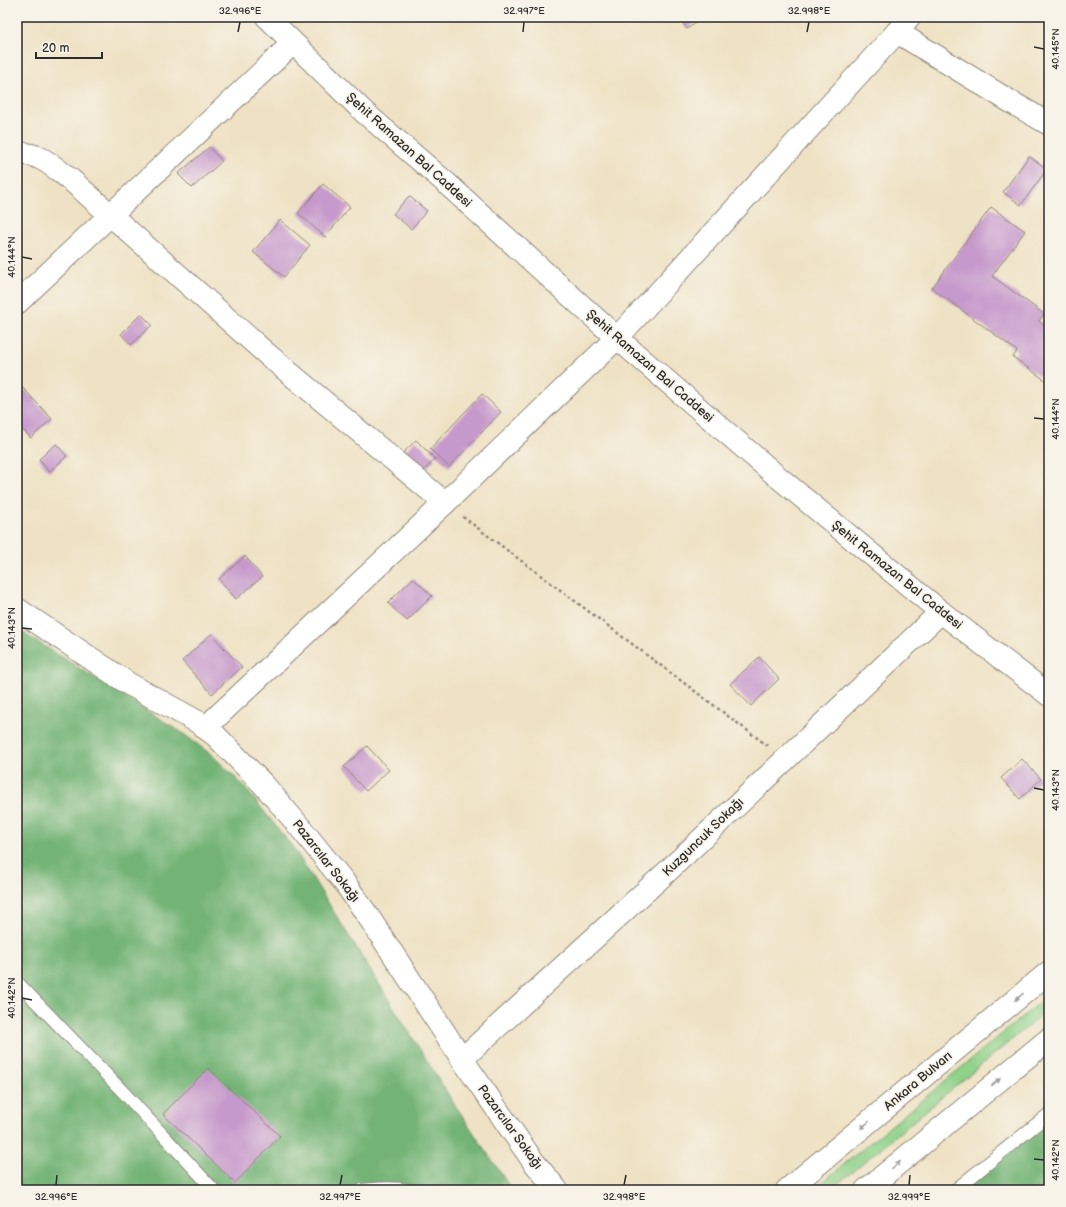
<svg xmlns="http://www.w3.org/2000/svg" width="1066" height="1207" font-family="'Balsamiq Sans',sans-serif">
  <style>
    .green { fill: #8fd28a; stroke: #5d7e5a }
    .forest { fill: #73b476; stroke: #4f7050 }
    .building { fill: #c699cc }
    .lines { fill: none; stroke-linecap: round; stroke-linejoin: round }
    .service-casing { stroke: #8d8678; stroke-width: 14 }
    .minor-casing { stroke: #8d8678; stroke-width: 24 }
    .tertiary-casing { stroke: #8d8678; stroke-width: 24 }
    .secondary-casing { stroke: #8d8678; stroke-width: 24 }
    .path { stroke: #8d8678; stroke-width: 2.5; stroke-dasharray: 3 3; stroke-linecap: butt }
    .service { stroke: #fff; stroke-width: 12 }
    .minor { stroke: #fff; stroke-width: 22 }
    .tertiary { stroke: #fff; stroke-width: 22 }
    .secondary { stroke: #fff; stroke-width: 22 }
    .oneway { fill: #a0a0a0 }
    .ticks { fill: none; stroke: #2b2b2b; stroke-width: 1.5 }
    .labels { text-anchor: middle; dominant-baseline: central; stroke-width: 3.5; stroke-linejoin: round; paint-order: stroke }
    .street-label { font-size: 13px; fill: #2b2b2b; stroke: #f7f3e8 }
    .neatline { fill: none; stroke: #2b2b2b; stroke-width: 1.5 }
    .ticks-label { font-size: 10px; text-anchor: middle; fill: #2b2b2b }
  </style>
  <rect width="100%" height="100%" fill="#f7f3e8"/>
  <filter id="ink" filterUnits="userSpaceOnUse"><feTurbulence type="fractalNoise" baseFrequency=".025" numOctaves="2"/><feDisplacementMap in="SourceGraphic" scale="8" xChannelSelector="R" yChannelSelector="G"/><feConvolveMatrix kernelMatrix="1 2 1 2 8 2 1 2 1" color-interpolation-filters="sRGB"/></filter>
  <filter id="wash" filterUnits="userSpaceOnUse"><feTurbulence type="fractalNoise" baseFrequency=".012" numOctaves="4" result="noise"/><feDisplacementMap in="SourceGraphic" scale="16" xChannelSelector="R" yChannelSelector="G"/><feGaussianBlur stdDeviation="0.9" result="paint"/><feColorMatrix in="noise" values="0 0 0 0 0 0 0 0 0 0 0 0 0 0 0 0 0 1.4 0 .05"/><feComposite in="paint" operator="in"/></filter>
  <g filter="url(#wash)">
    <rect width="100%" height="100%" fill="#efe2c4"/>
    <polygon class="green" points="1049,995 1049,1009 830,1190 813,1190"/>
    <g class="forest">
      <polygon points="17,629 181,732 212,755 243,785 295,850 453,1102 512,1190 17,1190"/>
      <polygon points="1049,1117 1049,1190 961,1190"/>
    </g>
    <g id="blocks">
      <g class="building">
        <polygon points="678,17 702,17 687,29"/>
        <polygon points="209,147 222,161 192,188 178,174"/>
        <polygon points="1029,156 1047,169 1021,205 1003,192"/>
        <polygon points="323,184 350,207 325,237 298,213"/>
        <polygon points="409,196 427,211 411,229 393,214"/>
        <polygon points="991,207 1025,231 992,276 1044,314 1039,321 1049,329 1049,383 1013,357 1017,351 932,288"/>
        <polygon points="280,220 310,245 284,277 253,252"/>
        <polygon points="141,314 152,325 131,345 121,334"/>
        <polygon points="23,388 52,419 31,438 17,424 17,393"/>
        <polygon points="482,394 501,412 449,467 430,449"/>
        <polygon points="416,440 435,459 423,472 403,453"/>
        <polygon points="56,444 67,456 49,472 39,459"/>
        <polygon points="245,556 262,577 236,599 219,579"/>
        <polygon points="413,578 432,596 407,621 388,603"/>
        <polygon points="211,634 242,667 212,694 182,661"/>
        <polygon points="759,657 779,679 751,706 730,684"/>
        <polygon points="367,746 389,770 366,791 344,767"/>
        <polygon points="1022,759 1041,779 1020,799 1001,778"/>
        <polygon points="208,1068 280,1136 235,1183 163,1114"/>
      </g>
    </g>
  </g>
  <g filter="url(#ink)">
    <use href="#blocks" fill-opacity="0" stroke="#8d8678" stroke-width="1"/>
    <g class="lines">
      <defs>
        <g id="service">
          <polyline points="17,982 125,1094 214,1190"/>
          <path d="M362 1190C378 1188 393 1187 410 1190"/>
          <polyline points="955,1190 1049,1114"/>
        </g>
        <g id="minor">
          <polyline points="897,32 1011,102 1049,124"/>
          <path d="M17 154C40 152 53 167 70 179L268 355 445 503"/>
          <polyline points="17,303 293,43"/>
          <polyline points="17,609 129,684 198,722 216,736 264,785 299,826 344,882 366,913 462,1059 533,1161 557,1190"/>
          <polyline points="205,728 445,503 617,338 897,32 909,17"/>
          <polyline points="462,1059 671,868 941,612"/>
        </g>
        <polyline id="tertiary" points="267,17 365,113 445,182 617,338 778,477 941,612 1049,695"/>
        <g id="secondary">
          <polyline points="787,1190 1049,972"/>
          <polyline points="866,1190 1049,1039"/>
        </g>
      </defs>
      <use href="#service" class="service-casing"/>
      <use href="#minor" class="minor-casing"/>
      <use href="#tertiary" class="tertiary-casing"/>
      <use href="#secondary" class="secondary-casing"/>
      <polyline class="path" points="463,517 768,746"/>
      <use href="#service" class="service"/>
      <use href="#minor" class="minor"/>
      <use href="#tertiary" class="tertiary"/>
      <use href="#secondary" class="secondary"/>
    </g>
    <defs><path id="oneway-solid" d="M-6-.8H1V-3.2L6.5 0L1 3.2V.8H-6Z"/></defs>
    <g class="oneway">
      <use href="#oneway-solid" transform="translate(1019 997) rotate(140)"/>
      <use href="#oneway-solid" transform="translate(996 1082) rotate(-40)"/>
      <use href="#oneway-solid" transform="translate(865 1125) rotate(140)"/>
      <use href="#oneway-solid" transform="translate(896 1165) rotate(-40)"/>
    </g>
  </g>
  <path class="ticks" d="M238 32 240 22M523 32 524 22M807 32 809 22M1034 47 1044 49M22 257 32 259M1034 418 1044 419M22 628 32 629M1034 788 1044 790M22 998 32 1000M1034 1159 1044 1160M56 1185 57 1175M340 1185 342 1175M624 1185 626 1175M909 1185 910 1175"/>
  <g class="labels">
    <g class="street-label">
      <text transform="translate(409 150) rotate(42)">Şehit Ramazan Bal Caddesi</text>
      <text transform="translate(650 366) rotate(41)">Şehit Ramazan Bal Caddesi</text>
      <text transform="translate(897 575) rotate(39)">Şehit Ramazan Bal Caddesi</text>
      <text transform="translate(703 837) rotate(-44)">Kuzguncuk Sokağı</text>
      <text transform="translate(326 861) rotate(52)">Pazarcılar Sokağı</text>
      <text transform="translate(918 1081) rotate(-40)">Ankara Bulvarı</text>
      <text transform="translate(510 1127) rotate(54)">Pazarcılar Sokağı</text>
    </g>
  </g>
  <rect width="1066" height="1207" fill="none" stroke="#f7f3e8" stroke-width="44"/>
  <path d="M36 52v6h66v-6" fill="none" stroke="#2b2b2b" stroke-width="2"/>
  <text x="42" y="52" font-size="12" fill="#2b2b2b" stroke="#f7f3e8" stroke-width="3" paint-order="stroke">20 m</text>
  <rect x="22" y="22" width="1022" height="1163" class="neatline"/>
  <g class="ticks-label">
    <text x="240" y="14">32.996°E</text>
    <text x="524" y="14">32.997°E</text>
    <text x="809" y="14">32.998°E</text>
    <text transform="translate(1055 49) rotate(-90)" y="4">40.145°N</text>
    <text transform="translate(11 257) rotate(-90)" y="4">40.144°N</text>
    <text transform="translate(1055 419) rotate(-90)" y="4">40.144°N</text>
    <text transform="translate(11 628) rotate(-90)" y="4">40.143°N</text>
    <text transform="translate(1055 790) rotate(-90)" y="4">40.143°N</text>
    <text transform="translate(11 998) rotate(-90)" y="4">40.142°N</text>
    <text transform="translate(1055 1160) rotate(-90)" y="4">40.142°N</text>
    <text x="56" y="1200">32.996°E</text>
    <text x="340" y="1200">32.997°E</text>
    <text x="624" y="1200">32.998°E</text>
    <text x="909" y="1200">32.999°E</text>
  </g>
</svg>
